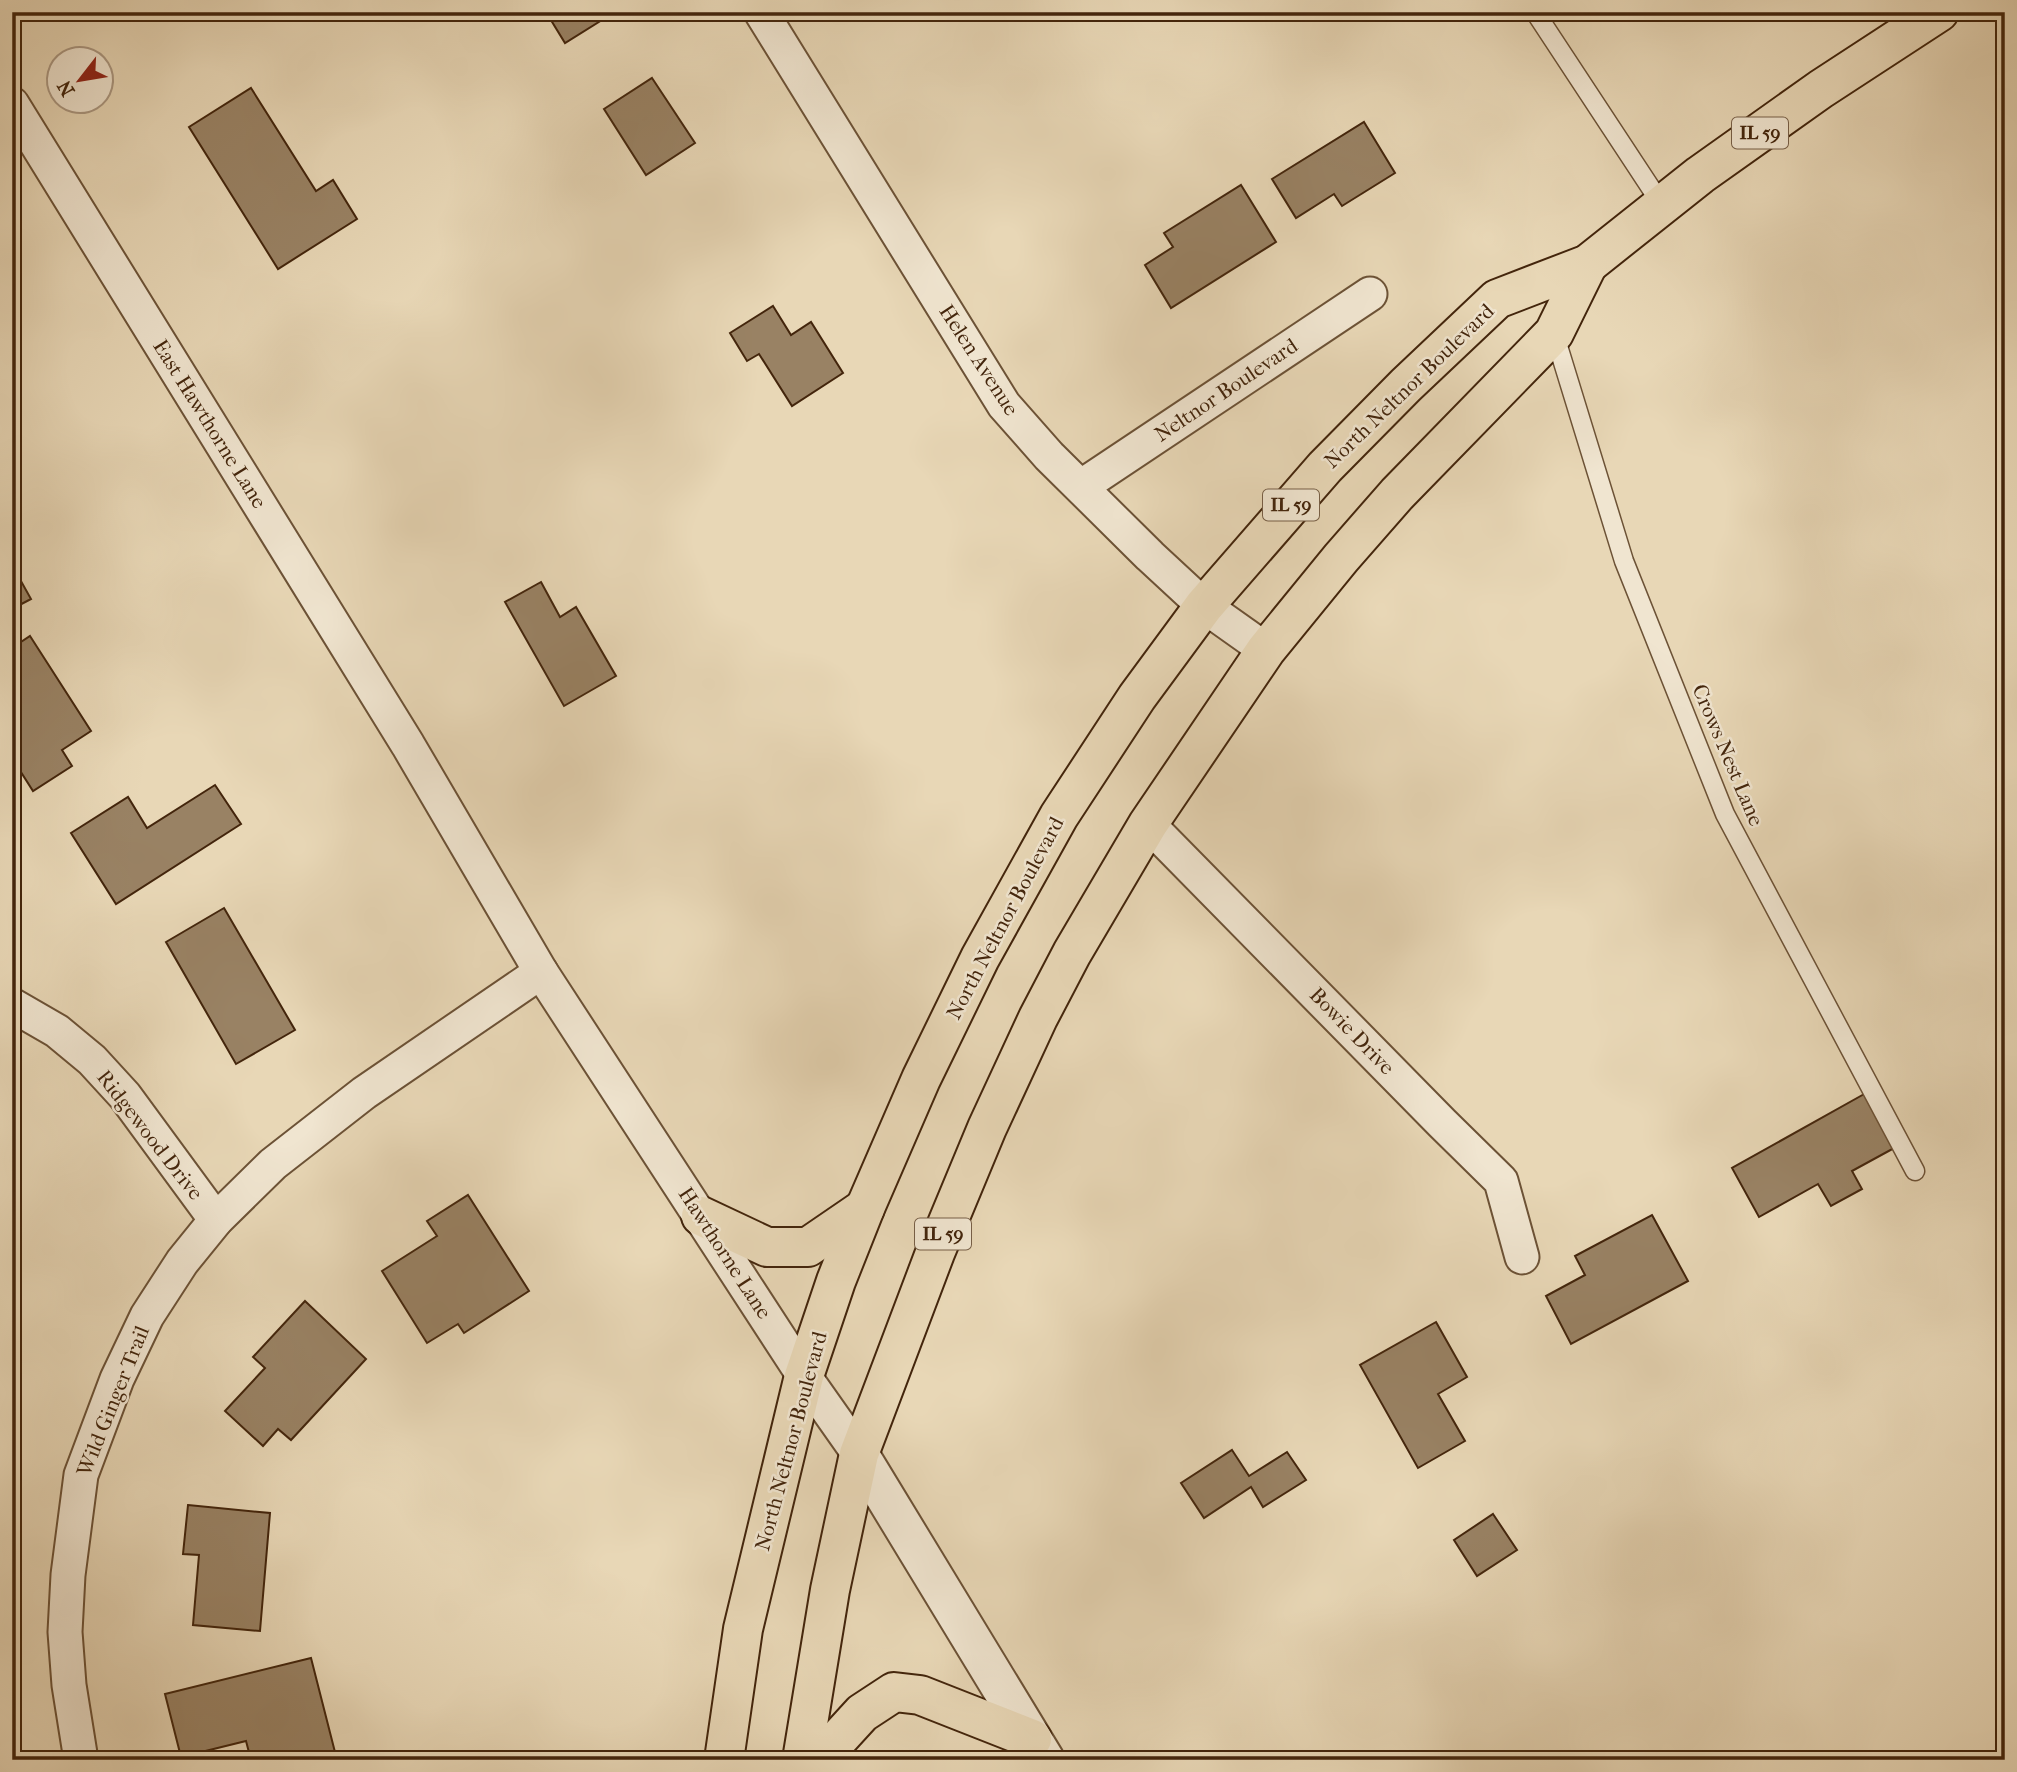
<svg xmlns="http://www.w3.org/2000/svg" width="2017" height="1772" font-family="'IM FELL French Canon',serif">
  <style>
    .building { fill: #998264; stroke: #43250c; stroke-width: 2 }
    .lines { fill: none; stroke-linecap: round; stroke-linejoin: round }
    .service-casing { stroke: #6c5236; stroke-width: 21 }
    .minor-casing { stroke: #6c5236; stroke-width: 37 }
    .tertiary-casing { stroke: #6c5236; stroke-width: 42 }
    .primary-casing { stroke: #43250c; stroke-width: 42 }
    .service { stroke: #f0e5d0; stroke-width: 18 }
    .minor { stroke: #f0e5d0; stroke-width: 33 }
    .tertiary { stroke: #f0e5d0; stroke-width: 38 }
    .primary { stroke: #e8d7b6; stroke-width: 38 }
    .labels { text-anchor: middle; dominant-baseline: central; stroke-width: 5; stroke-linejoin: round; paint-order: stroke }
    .shield { fill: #f0e5d0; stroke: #775f47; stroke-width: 2 }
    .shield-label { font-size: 19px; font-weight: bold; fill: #43250c }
    .street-label { font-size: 21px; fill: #43250c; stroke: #f0e5d0 }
  </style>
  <rect width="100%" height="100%" fill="#e8d7b6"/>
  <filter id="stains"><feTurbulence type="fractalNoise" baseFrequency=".00286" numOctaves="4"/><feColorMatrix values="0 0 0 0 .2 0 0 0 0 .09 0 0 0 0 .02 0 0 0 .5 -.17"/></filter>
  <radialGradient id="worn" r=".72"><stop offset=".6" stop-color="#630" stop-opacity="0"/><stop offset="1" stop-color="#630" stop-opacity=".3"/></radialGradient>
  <g class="building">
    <polygon points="546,12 608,12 610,15 565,43"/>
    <polygon points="652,78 695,143 646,175 604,109"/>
    <polygon points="251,88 316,191 333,180 357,219 278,269 189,127"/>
    <polygon points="1364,122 1395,173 1342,206 1334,194 1296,218 1272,179"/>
    <polygon points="1241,185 1276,242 1171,308 1145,265 1173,247 1164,233"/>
    <polygon points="773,306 791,335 811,322 843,373 792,406 759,354 747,361 730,333"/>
    <polygon points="12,565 31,599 12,609"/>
    <polygon points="541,582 560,617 576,607 616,676 564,706 505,602"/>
    <polygon points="30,636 91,731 62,750 72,766 33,791 12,758 12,648"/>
    <polygon points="215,785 241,824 116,904 71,833 128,797 147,828"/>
    <polygon points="224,908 295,1030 236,1064 166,942"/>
    <polygon points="1866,1093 1896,1147 1852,1171 1862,1189 1831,1206 1818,1184 1759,1217 1732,1168"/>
    <polygon points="468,1195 529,1291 464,1333 458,1324 427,1343 382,1271 437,1236 427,1221"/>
    <polygon points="1652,1215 1688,1281 1571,1344 1546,1296 1585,1275 1575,1256"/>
    <polygon points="305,1301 366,1359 291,1440 278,1429 263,1446 225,1411 265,1368 253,1357"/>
    <polygon points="1436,1322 1467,1377 1438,1394 1465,1441 1418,1468 1360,1365"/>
    <polygon points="1232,1450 1249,1476 1287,1452 1306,1480 1263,1507 1251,1487 1204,1518 1181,1483"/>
    <polygon points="188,1505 270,1513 260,1631 193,1625 199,1555 183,1554"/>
    <polygon points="1493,1514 1517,1550 1477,1576 1454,1540"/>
    <polygon points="311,1658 337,1760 251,1760 246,1741 181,1757 165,1694"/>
  </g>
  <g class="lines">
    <defs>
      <g id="service">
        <polyline points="1535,12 1662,205"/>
        <polyline points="1554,333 1624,561 1725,814 1915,1171"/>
      </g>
      <g id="minor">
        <polyline points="761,12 1004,405 1049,456 1150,556 1204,606 1266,650"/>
        <polyline points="12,104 408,745 541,972 804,1376 859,1454"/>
        <polyline points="1082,486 1370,294"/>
        <polyline points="1148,824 1442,1123 1501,1181 1522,1257"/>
        <polyline points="12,1005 57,1031 92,1060 125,1096 216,1220"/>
        <polyline points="81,1760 69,1685 65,1632 68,1575 81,1475 117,1379 147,1316 182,1262 216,1220 273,1164 364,1093 541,972"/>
      </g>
      <polyline id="tertiary" points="859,1454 1045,1760"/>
      <g id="primary">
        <polyline points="701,1216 767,1247 808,1247 865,1208"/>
        <polyline points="724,1760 743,1629 804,1376 836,1281 865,1208 921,1079 980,958 1059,816 1137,697 1204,606 1325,467 1406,385 1497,299 1588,264 1700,175 1821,89 1939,12"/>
        <polyline points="802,1760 830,1590 859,1454 935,1253 987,1128 1038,1018 1072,953 1148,824 1266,650 1341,558 1397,494 1554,333 1588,264"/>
        <polyline points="819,1760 862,1713 894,1692 920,1695 1032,1739"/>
      </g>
    </defs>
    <use href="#service" class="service-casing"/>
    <use href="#minor" class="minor-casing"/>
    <use href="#tertiary" class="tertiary-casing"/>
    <use href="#primary" class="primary-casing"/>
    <use href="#service" class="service"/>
    <use href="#minor" class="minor"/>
    <use href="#tertiary" class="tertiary"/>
    <use href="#primary" class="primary"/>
  </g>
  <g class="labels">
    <g class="shield">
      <rect x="1732" y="117.5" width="56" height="31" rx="5"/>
      <rect x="1263" y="489.5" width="56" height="31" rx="5"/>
      <rect x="915" y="1218.5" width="56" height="31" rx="5"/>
    </g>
    <g class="shield-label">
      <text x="1760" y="133">IL 59</text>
      <text x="1291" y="505">IL 59</text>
      <text x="943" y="1234">IL 59</text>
    </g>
    <g class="street-label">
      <text transform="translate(979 360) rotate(57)">Helen Avenue</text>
      <text transform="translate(1409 386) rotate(-44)">North Neltnor Boulevard</text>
      <text transform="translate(1226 390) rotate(-34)">Neltnor Boulevard</text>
      <text transform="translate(210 424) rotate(58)">East Hawthorne Lane</text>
      <text transform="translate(1728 755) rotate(67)">Crows Nest Lane</text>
      <text transform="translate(1005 918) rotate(-62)">North Neltnor Boulevard</text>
      <text transform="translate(1352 1031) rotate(46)">Bowie Drive</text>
      <text transform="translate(150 1135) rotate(52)">Ridgewood Drive</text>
      <text transform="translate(725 1253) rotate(57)">Hawthorne Lane</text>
      <text transform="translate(113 1401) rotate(-68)">Wild Ginger Trail</text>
      <text transform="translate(791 1441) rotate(-75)">North Neltnor Boulevard</text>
    </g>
  </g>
  <rect width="2017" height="1772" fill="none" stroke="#e8d7b6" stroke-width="42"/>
  <rect x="14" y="14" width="1989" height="1744" fill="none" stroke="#43250c" stroke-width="3.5"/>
  <rect x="21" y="21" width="1975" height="1730" fill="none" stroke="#43250c" stroke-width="2"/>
  <g transform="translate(80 80) rotate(239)"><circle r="33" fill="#f0e5d0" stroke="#ab9882" stroke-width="2"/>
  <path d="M0-5L12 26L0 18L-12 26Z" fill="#8f2418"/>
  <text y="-10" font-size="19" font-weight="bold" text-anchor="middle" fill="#43250c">N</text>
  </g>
  <rect width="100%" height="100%" filter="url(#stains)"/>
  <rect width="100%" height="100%" fill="url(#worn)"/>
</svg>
